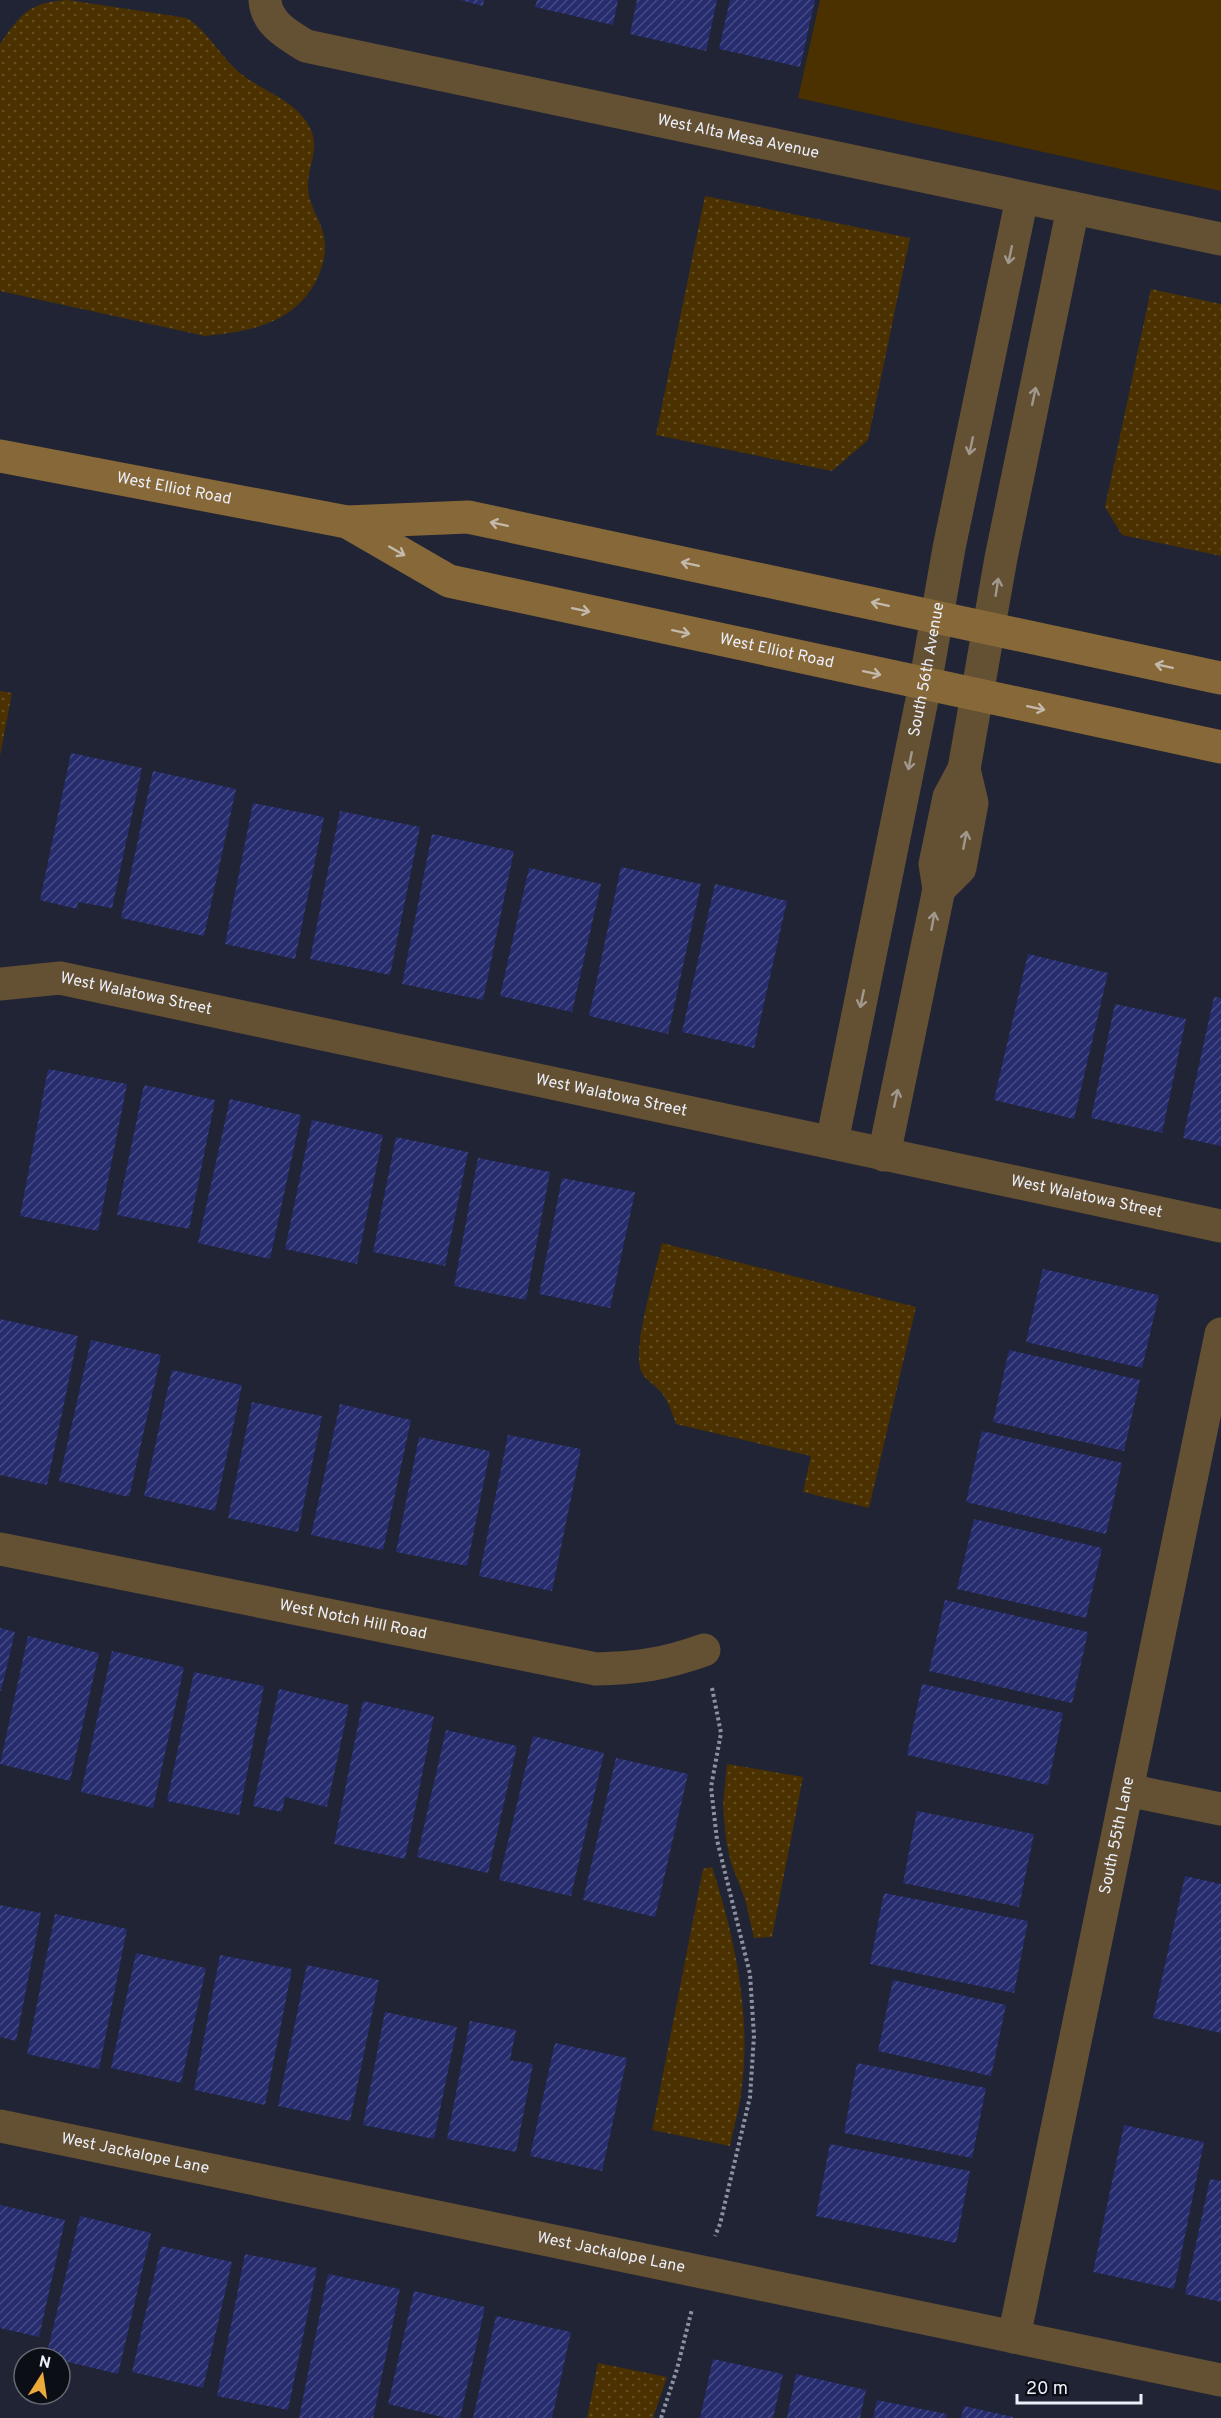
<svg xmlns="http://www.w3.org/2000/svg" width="1221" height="2418" font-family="Overpass,sans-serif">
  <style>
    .grass { fill: url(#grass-dots) }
    .green { fill: #4b3100 }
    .building { fill: url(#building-hatch) }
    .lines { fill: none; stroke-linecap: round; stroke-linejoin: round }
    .path { stroke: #8e92a0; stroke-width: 4; stroke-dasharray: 3 3; stroke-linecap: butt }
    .minor { stroke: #645033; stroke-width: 33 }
    .secondary { stroke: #876838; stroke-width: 33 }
    .oneway { stroke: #a1988d }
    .oneway2 { stroke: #c3b9ac }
    .labels { text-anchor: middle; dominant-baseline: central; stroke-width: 4.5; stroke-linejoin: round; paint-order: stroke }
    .street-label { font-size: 16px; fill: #ebeffa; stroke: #0c0e15 }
  </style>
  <defs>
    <pattern id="grass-dots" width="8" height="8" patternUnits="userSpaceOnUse" patternTransform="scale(1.5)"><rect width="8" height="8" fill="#4b3100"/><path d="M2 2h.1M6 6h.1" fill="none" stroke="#654f26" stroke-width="1.8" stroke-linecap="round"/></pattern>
    <pattern id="building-hatch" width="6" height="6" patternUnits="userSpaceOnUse" patternTransform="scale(1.5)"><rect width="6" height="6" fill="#262c6d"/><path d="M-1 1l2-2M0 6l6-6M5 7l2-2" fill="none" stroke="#464b83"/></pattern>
  </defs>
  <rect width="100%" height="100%" fill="#202435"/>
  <g class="grass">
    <path d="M68 0 187 18C210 33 222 60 244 76 266 93 299 102 311 130 320 151 307 167 308 188 309 209 324 222 325 244 326 256 322 268 317 279 296 323 249 332 205 336L0 291V44C21 14 29 2 68 0Z"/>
    <polygon points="705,196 910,238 868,440 832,471 656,435"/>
    <polygon points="1151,289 1221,304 1221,556 1122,535 1105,507"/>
    <polygon points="0,691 12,693 0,756"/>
    <path d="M662 1243 916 1307 869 1508 803 1492 811 1456 676 1424C672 1412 668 1400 660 1391 653 1383 646 1381 641 1371 632 1347 656 1270 662 1243Z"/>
    <polygon points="727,1764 803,1777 772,1937 754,1938 745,1899 731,1863 726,1840 723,1805"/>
    <path d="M712 1867C736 1941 753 2023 740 2101 737 2116 733 2131 730 2146L652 2130 703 1869Z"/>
    <polygon points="598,2363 667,2377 653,2418 587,2418"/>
  </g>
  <polygon class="green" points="820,0 1221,0 1221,191 798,98"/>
  <g class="building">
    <polygon points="460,0 484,0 483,6"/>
    <polygon points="537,0 618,0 613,25 535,7"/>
    <polygon points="637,0 717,0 706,51 630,34"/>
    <polygon points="730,0 815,0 800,67 719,49"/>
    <polygon points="71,753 142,768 112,908 78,902 77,909 40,900"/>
    <polygon points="153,771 236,789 204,936 121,918"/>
    <polygon points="253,803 324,817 295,959 225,944"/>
    <polygon points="340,811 420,827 390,975 310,959"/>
    <polygon points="432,834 514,851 483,1000 402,984"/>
    <polygon points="621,867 701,884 668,1034 589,1016"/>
    <polygon points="529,868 601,884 572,1012 500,996"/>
    <polygon points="715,884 787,901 754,1048 682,1032"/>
    <polygon points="1028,954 1108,973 1074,1119 994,1100"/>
    <polygon points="1214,997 1221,998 1221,1146 1183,1138"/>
    <polygon points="1115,1004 1186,1019 1162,1133 1091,1118"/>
    <polygon points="48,1069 127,1084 98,1231 20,1216"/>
    <polygon points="144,1085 215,1100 189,1229 117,1215"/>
    <polygon points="230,1099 301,1115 270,1259 198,1243"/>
    <polygon points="312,1120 383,1135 357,1264 285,1249"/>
    <polygon points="396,1137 468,1152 445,1266 373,1252"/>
    <polygon points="478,1158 550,1172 526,1300 454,1286"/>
    <polygon points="562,1178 635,1192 610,1308 539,1294"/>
    <polygon points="1043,1269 1159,1295 1142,1368 1026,1342"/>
    <polygon points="0,1319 78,1336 47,1485 0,1475"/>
    <polygon points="91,1340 161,1355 129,1497 59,1481"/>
    <polygon points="1009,1350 1140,1380 1124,1451 993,1422"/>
    <polygon points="172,1370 242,1385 215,1511 144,1496"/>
    <polygon points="252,1402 322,1416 298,1532 228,1518"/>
    <polygon points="340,1404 411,1420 383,1550 311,1535"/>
    <polygon points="982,1431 1122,1463 1106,1534 966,1502"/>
    <polygon points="508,1435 581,1449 552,1591 479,1576"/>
    <polygon points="419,1437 490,1451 467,1566 396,1552"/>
    <polygon points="974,1519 1102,1548 1086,1618 957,1589"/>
    <polygon points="945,1600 1088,1632 1072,1703 929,1671"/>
    <polygon points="0,1628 15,1632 1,1691 0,1691"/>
    <polygon points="28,1636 99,1653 70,1781 0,1764"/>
    <polygon points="112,1651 184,1667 153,1808 81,1792"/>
    <polygon points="194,1672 264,1686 239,1815 167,1801"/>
    <polygon points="922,1684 1063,1713 1048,1785 907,1755"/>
    <polygon points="279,1689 349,1705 327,1807 285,1797 282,1812 253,1806"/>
    <polygon points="363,1701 434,1716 405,1859 334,1844"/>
    <polygon points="446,1730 517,1746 488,1873 417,1857"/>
    <polygon points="533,1736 604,1753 571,1896 499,1880"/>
    <polygon points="616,1758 688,1774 655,1917 583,1900"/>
    <polygon points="917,1811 1034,1834 1019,1907 903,1883"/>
    <polygon points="1185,1876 1221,1884 1221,2033 1153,2018"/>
    <polygon points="884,1893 1028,1921 1014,1993 870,1964"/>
    <polygon points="0,1905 41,1913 16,2041 0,2037"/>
    <polygon points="55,1914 127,1929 99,2069 27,2054"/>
    <polygon points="136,1953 206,1968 181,2083 111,2068"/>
    <polygon points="220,1955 292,1969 265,2105 194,2090"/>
    <polygon points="307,1965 379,1980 350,2121 278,2106"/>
    <polygon points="893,1980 1006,2005 991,2076 878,2051"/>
    <polygon points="385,2012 457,2027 434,2139 363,2125"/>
    <polygon points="470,2021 516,2030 510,2060 533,2064 516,2152 447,2139"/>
    <polygon points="555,2043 627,2058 602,2171 530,2156"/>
    <polygon points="857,2063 986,2088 972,2158 844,2133"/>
    <polygon points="1124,2125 1204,2142 1174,2289 1093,2272"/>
    <polygon points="830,2144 970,2171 956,2243 816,2216"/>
    <polygon points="1210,2179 1221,2181 1221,2302 1185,2294"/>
    <polygon points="0,2205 65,2220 39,2337 0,2328"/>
    <polygon points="80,2216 151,2233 118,2374 60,2360 60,2358 46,2357"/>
    <polygon points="161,2246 232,2262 203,2388 132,2372"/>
    <polygon points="245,2254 317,2268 288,2410 217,2396"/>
    <polygon points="328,2274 400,2289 373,2418 299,2418"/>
    <polygon points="414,2291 485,2307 460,2418 446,2418 388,2404"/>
    <polygon points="496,2316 571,2332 552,2418 473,2418"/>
    <polygon points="713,2359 783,2374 773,2418 700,2418"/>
    <polygon points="796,2374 866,2390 860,2418 787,2418"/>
    <polygon points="877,2400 947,2414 946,2418 873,2418"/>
    <polygon points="964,2406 1013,2417 1013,2418 961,2418"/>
  </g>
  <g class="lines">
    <g class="path">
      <polyline points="712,1688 721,1733 711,1787 717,1840 750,1974 754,2036 750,2097 720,2224 715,2236"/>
      <polyline points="661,2418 677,2369 692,2309"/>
    </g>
    <g class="minor">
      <path id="s1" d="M265 0C266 23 288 35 306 46L1221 239"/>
      <polyline points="939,889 960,868 972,803 964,769"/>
      <path id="s2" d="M0 984 60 978 1221 1226"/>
      <path id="s3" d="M832 1142 925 685 949 548 1022 198"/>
      <polyline points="884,1155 939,889 935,864 949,797 964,769 1001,558 1073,208"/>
      <path id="s4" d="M0 1549 596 1669C638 1668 665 1664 704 1650"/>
      <polyline points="1127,1790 1221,1809"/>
      <path id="s5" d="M0 2126 1221 2380"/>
      <path id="s6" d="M1014 2337 1221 1334"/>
    </g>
    <g class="secondary">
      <path id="s7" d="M0 456 347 522 468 517 1221 678"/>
      <path id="s8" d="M347 522 449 581 1221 747"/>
    </g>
  </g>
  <defs><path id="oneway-shaft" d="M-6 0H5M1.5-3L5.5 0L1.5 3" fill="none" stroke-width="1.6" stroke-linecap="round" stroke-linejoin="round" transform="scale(1.5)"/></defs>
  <g class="oneway">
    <use href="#oneway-shaft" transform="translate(1010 255) rotate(102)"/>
    <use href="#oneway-shaft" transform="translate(1034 396) rotate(-78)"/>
    <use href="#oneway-shaft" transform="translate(971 446) rotate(102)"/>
    <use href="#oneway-shaft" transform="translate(997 587) rotate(-81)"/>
    <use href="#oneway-shaft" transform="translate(910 761) rotate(101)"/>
    <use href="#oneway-shaft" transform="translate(965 840) rotate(-79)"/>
    <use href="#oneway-shaft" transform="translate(933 921) rotate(-80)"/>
    <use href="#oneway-shaft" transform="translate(862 999) rotate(102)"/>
    <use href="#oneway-shaft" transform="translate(896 1098) rotate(-78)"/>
  </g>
  <g class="oneway2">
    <use href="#oneway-shaft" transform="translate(499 524) rotate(-168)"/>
    <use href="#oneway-shaft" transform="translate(397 551) rotate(30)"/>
    <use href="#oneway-shaft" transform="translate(690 564) rotate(-168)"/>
    <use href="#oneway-shaft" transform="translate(880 604) rotate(-168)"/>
    <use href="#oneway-shaft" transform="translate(581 610) rotate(12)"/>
    <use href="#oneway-shaft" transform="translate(681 632) rotate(12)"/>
    <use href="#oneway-shaft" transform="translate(1164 666) rotate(-168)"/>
    <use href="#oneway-shaft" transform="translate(872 673) rotate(12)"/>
    <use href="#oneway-shaft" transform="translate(1036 708) rotate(12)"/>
  </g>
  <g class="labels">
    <g class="street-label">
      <text stroke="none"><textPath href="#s1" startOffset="506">West Alta Mesa Avenue</textPath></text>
      <text stroke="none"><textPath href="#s7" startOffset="177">West Elliot Road</textPath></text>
      <text stroke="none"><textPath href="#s8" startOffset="453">West Elliot Road</textPath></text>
      <text stroke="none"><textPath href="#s3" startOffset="482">South 56th Avenue</textPath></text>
      <text stroke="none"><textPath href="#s2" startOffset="138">West Walatowa Street</textPath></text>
      <text stroke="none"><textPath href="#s2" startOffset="624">West Walatowa Street</textPath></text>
      <text stroke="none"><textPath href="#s2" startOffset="1110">West Walatowa Street</textPath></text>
      <text stroke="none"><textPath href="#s4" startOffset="360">West Notch Hill Road</textPath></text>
      <text stroke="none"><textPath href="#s6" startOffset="512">South 55th Lane</textPath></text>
      <text stroke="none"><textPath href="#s5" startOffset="138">West Jackalope Lane</textPath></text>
      <text stroke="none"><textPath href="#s5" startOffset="624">West Jackalope Lane</textPath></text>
    </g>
  </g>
  <g transform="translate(42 2376) rotate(12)"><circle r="28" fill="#0c0e15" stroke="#656871" stroke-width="1.5"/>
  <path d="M0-4.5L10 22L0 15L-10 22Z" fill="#ebaa39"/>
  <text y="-9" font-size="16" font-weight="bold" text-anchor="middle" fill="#ebeffa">N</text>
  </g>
  <path d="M1017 2394v9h124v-9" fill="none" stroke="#ebeffa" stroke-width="3"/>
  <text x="1026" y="2394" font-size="18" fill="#ebeffa" stroke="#0c0e15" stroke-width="4.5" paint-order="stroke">20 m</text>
</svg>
